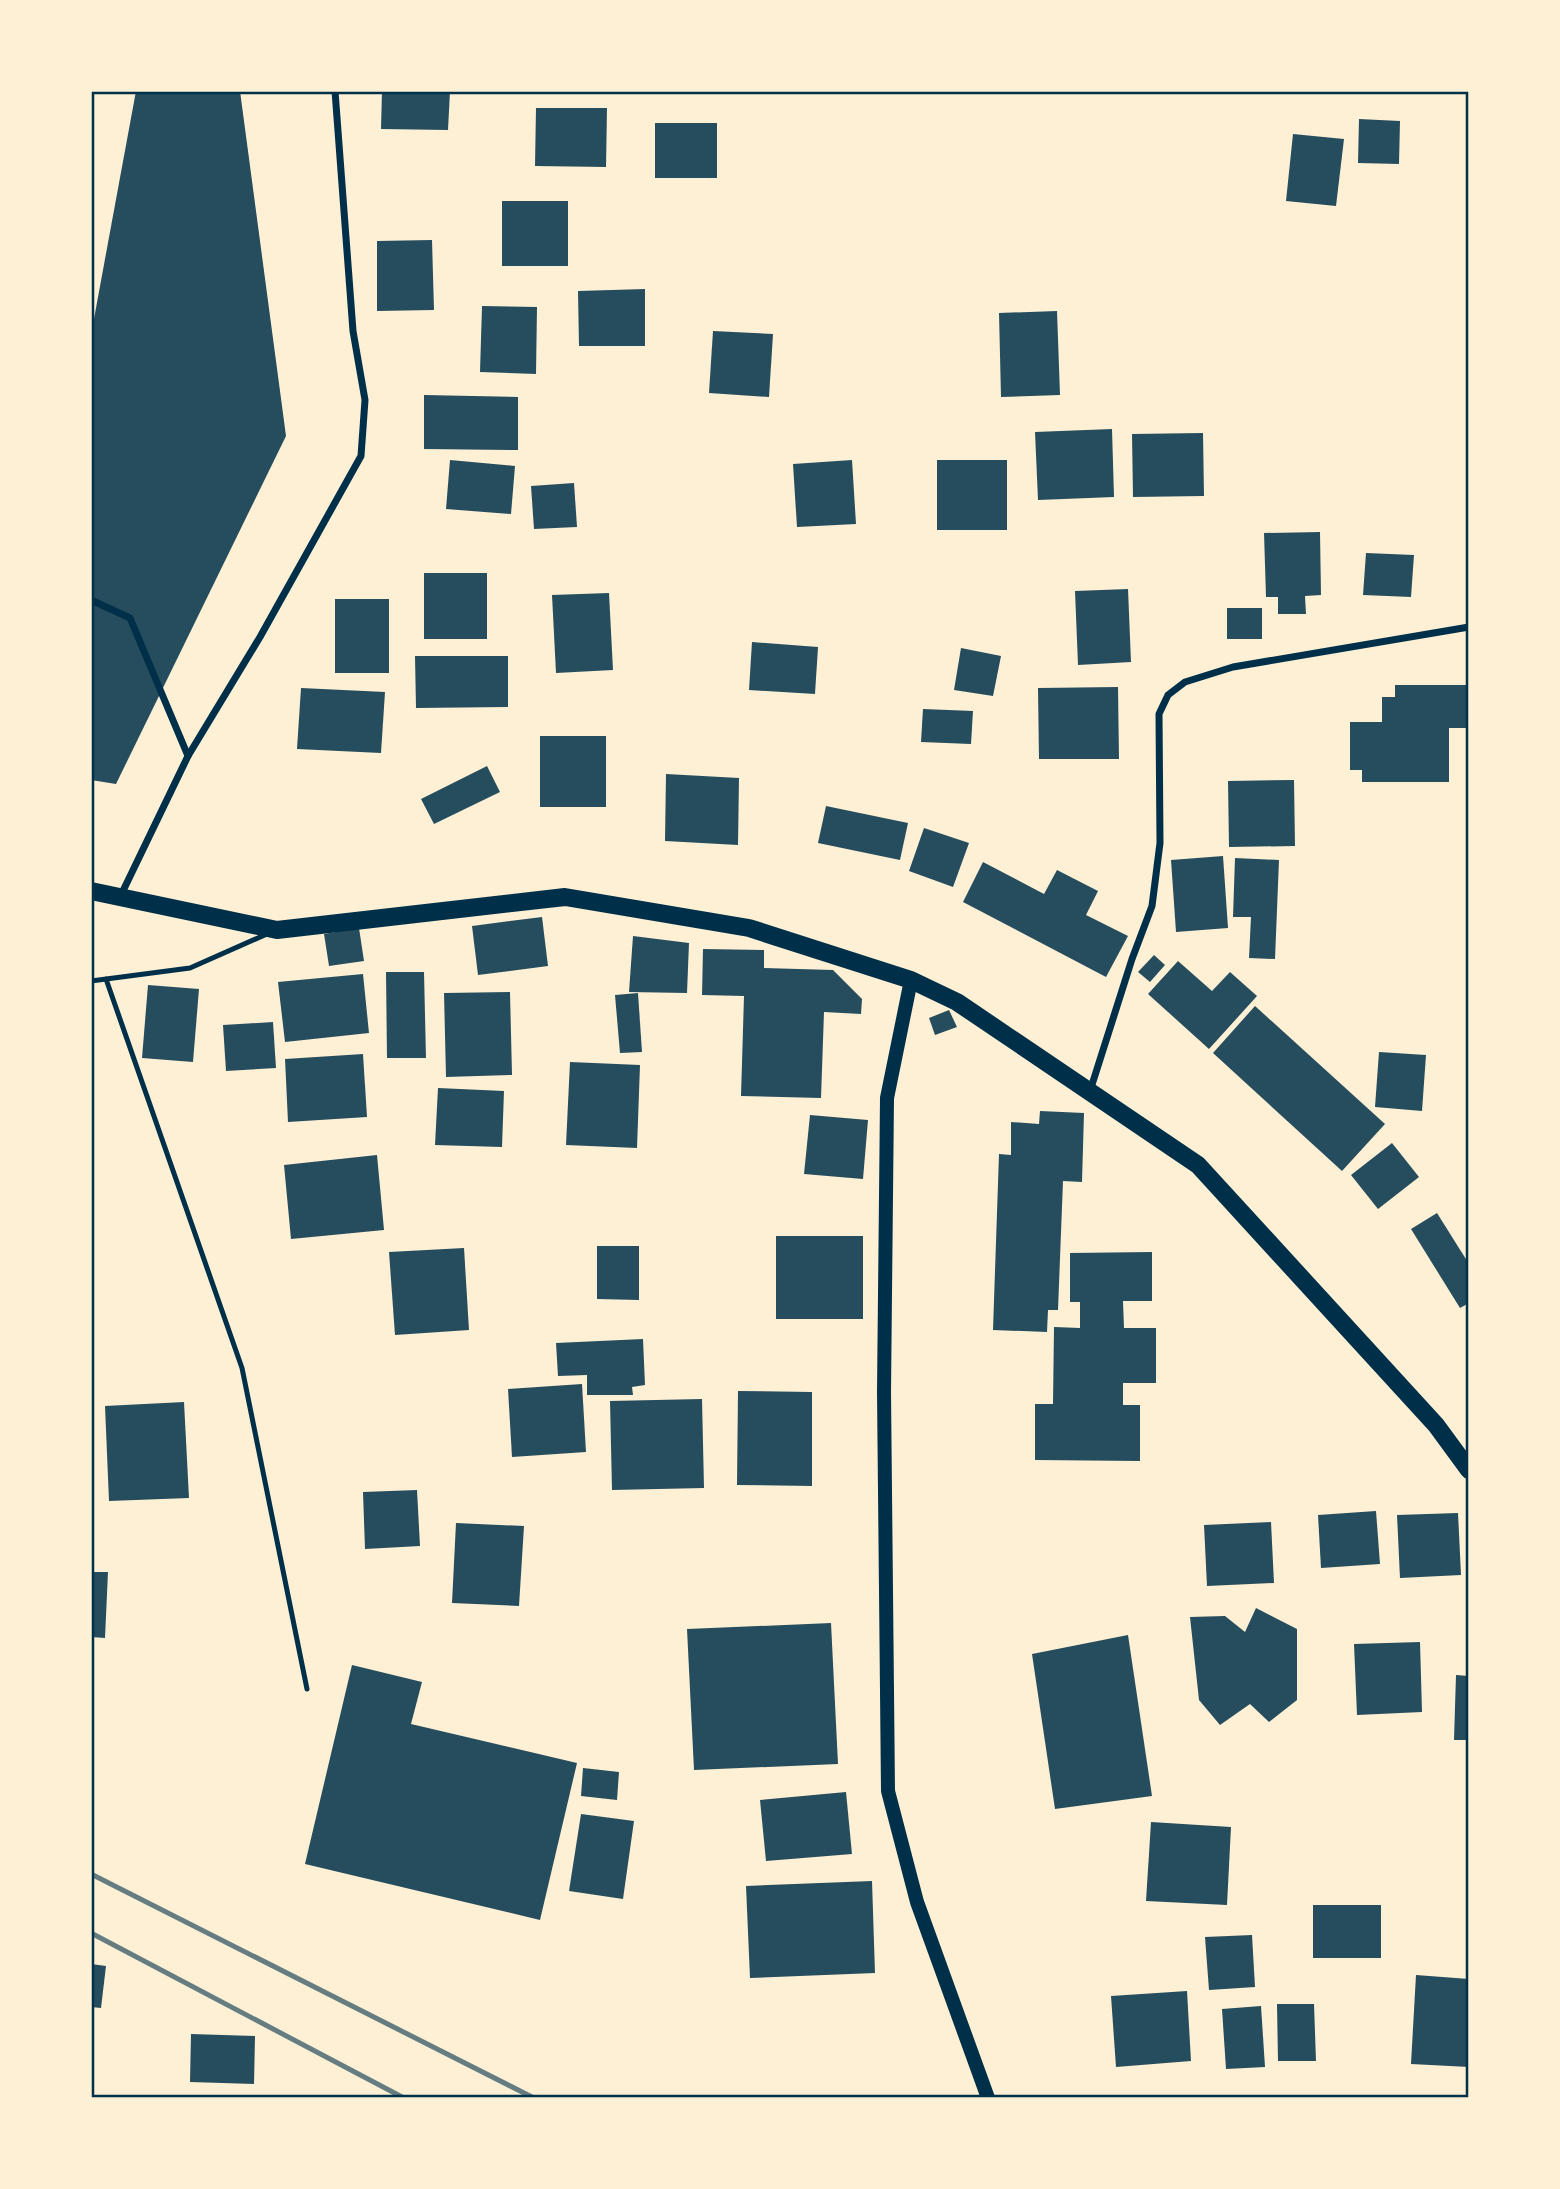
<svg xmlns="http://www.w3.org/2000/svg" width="1560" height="2189" font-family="'Alegreya Sans',sans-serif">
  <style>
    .building { fill: #264d5e }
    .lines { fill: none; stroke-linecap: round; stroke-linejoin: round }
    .service { stroke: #003049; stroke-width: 5 }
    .minor { stroke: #003049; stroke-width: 7 }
    .secondary { stroke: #003049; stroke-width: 14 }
    .primary { stroke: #003049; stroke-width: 18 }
    .rail { stroke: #657d81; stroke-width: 5 }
    .neatline { fill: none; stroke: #003049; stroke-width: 2.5 }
  </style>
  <rect width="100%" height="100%" fill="#fdf0d5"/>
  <g class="building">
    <polygon points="136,91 240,91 286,436 116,784 91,780 91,335"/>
    <polygon points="382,91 450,91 448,130 381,129"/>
    <polygon points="536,108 607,108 606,167 535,166"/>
    <polygon points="1359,119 1400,121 1399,164 1358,163"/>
    <rect x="655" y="123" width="62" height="55"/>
    <polygon points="1293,134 1344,139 1336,206 1286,201"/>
    <rect x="502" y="201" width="66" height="65"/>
    <polygon points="432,240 434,310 377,311 377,241"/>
    <polygon points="645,289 645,346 579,346 578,291"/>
    <polygon points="482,306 537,307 536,374 480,372"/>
    <polygon points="1057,311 1060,395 1001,397 999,313"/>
    <polygon points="713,331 773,334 769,397 709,393"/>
    <polygon points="424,395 518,397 518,450 424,449"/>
    <polygon points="1112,429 1114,497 1038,500 1035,432"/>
    <polygon points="1203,433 1204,496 1133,497 1132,434"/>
    <polygon points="450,460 515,466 511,514 446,509"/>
    <polygon points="852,460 856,524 797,527 793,464"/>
    <rect x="937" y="460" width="70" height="70"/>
    <polygon points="574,483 577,527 534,529 531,486"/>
    <polygon points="1320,532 1321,595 1305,596 1306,614 1278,614 1278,597 1266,597 1264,533"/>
    <polygon points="1366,553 1414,555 1411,597 1363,595"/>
    <rect x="424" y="573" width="63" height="66"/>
    <polygon points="1128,589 1131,662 1078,665 1075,591"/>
    <polygon points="609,593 613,670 556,673 552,595"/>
    <rect x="335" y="599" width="54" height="74"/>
    <rect x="1227" y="608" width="35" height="31"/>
    <polygon points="752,642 818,647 815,694 749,690"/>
    <polygon points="961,648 1001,656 993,696 954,690"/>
    <polygon points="415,656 508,656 508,707 416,708"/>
    <polygon points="1395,685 1469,685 1469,728 1449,728 1449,782 1362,782 1362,770 1350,770 1350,722 1382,722 1382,697 1395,697"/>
    <polygon points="1118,687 1119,759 1039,759 1038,688"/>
    <polygon points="301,688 385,692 381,753 297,749"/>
    <polygon points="923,709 973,711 971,744 921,742"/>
    <rect x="540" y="736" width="66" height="71"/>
    <polygon points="487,766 500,792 434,824 421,799"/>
    <polygon points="666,774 739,778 738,845 665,841"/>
    <polygon points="1294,780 1295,846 1229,847 1228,781"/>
    <polygon points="826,806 908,823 900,860 818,843"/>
    <polygon points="924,828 969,843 953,887 909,871"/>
    <polygon points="1223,856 1228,928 1176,932 1171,860"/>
    <polygon points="1235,858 1279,860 1275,959 1249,958 1251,917 1233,917"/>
    <polygon points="983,862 1044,894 1057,870 1098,891 1086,915 1128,936 1106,977 963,902"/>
    <polygon points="542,917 548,966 478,975 472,926"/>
    <polygon points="359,928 364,961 329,966 324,934"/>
    <polygon points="633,936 689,943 687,993 629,992"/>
    <polygon points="703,949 764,950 764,968 833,970 862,999 861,1014 824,1012 821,1098 741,1096 744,996 702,995"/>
    <polygon points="1154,955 1165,965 1150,982 1138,972"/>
    <polygon points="1178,961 1212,991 1230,972 1257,996 1209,1049 1148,994"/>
    <polygon points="386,972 424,972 426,1058 387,1058"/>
    <polygon points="363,974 369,1033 285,1042 278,982"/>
    <polygon points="148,985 199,989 193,1062 142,1058"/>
    <polygon points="510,992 512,1075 446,1077 444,993"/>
    <polygon points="638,993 642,1052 620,1053 615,995"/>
    <polygon points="1255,1006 1385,1124 1342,1171 1213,1053"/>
    <polygon points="949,1010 957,1027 935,1035 929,1018"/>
    <polygon points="273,1022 276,1068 226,1071 223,1025"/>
    <polygon points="1379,1052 1426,1055 1422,1111 1375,1107"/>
    <polygon points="363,1054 367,1117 288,1122 285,1059"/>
    <polygon points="570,1062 640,1065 637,1148 566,1145"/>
    <polygon points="438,1088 504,1091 502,1147 435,1145"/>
    <polygon points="1040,1111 1084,1113 1082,1182 1063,1181 1058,1310 1048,1310 1047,1332 993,1330 999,1154 1011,1155 1011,1122 1039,1124"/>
    <polygon points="810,1115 868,1120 863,1179 804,1174"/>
    <polygon points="1392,1143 1419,1177 1378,1209 1351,1175"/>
    <polygon points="377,1155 384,1230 291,1239 284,1165"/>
    <polygon points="1437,1213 1469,1264 1469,1303 1460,1308 1411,1229"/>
    <rect x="776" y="1236" width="87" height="83"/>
    <polygon points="597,1246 639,1246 639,1300 597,1299"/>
    <polygon points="464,1248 469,1330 395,1335 389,1252"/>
    <polygon points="1152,1252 1152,1301 1123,1301 1124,1328 1156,1328 1156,1383 1123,1383 1123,1405 1140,1405 1140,1461 1035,1460 1035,1404 1053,1404 1054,1327 1080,1328 1080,1302 1070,1302 1070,1253"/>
    <polygon points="643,1339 645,1385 632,1387 633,1395 587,1395 587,1375 558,1376 556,1343"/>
    <polygon points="582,1384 586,1452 512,1457 508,1389"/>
    <polygon points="738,1391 812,1392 812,1486 737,1485"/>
    <polygon points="702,1399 704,1488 612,1490 610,1401"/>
    <polygon points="184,1402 189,1498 109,1501 105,1406"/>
    <polygon points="417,1490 420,1546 365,1549 363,1492"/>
    <polygon points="1376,1511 1380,1564 1321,1568 1318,1515"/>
    <polygon points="1458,1513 1461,1575 1400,1578 1397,1515"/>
    <polygon points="1271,1522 1274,1583 1207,1586 1204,1525"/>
    <polygon points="456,1523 524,1526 519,1606 452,1603"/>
    <polygon points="91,1572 108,1572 105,1638 91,1637"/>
    <polygon points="1256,1608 1297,1629 1297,1700 1269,1722 1250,1704 1220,1725 1199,1700 1190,1617 1225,1616 1245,1632"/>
    <polygon points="831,1623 838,1764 694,1770 687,1629"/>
    <polygon points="1128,1635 1152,1796 1055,1809 1032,1654"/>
    <polygon points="1420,1642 1422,1712 1357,1715 1354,1644"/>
    <polygon points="352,1665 422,1682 411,1724 577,1763 540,1920 305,1864"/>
    <polygon points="1456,1675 1469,1676 1469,1740 1454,1740"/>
    <polygon points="583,1768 619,1772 617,1800 581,1796"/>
    <polygon points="846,1792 852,1854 766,1861 760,1800"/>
    <polygon points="581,1814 634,1821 623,1899 569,1891"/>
    <polygon points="1151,1822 1231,1827 1227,1905 1146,1901"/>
    <polygon points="872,1881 875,1973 750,1978 746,1886"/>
    <rect x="1313" y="1905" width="68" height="53"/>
    <polygon points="1252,1935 1255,1987 1209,1990 1205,1937"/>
    <polygon points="91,1964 106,1966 101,2008 91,2007"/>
    <polygon points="1416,1975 1469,1979 1469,2067 1411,2064"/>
    <polygon points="1187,1991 1191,2061 1116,2067 1111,1996"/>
    <polygon points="1277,2004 1314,2004 1316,2061 1278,2061"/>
    <polygon points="1261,2006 1265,2067 1226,2069 1222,2009"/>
    <polygon points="191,2034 255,2036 254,2084 190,2082"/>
  </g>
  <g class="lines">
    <g class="service">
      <polyline points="106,979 242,1368 307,1689"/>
      <polyline points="91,981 190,968 267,934"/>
    </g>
    <g class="minor">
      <polyline points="91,600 130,618 188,756 121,895"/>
      <polyline points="188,756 260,637 361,456 365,400 353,331 335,91"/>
      <polyline points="1090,1091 1132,959 1152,906 1160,843 1159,714 1168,695 1185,682 1233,667 1469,627"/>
    </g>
    <polyline class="secondary" points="911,980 887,1098 884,1392 888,1791 917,1902 988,2098"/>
    <polyline class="primary" points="91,891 277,930 565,897 749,928 911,980 957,1002 1198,1165 1436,1425 1469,1470"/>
    <g class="rail">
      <polyline points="91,1874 534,2098"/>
      <polyline points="91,1933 404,2098"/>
    </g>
  </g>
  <rect width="1560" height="2189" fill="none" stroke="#fdf0d5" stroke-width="186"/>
  <rect x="93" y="93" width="1374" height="2003" class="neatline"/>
</svg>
